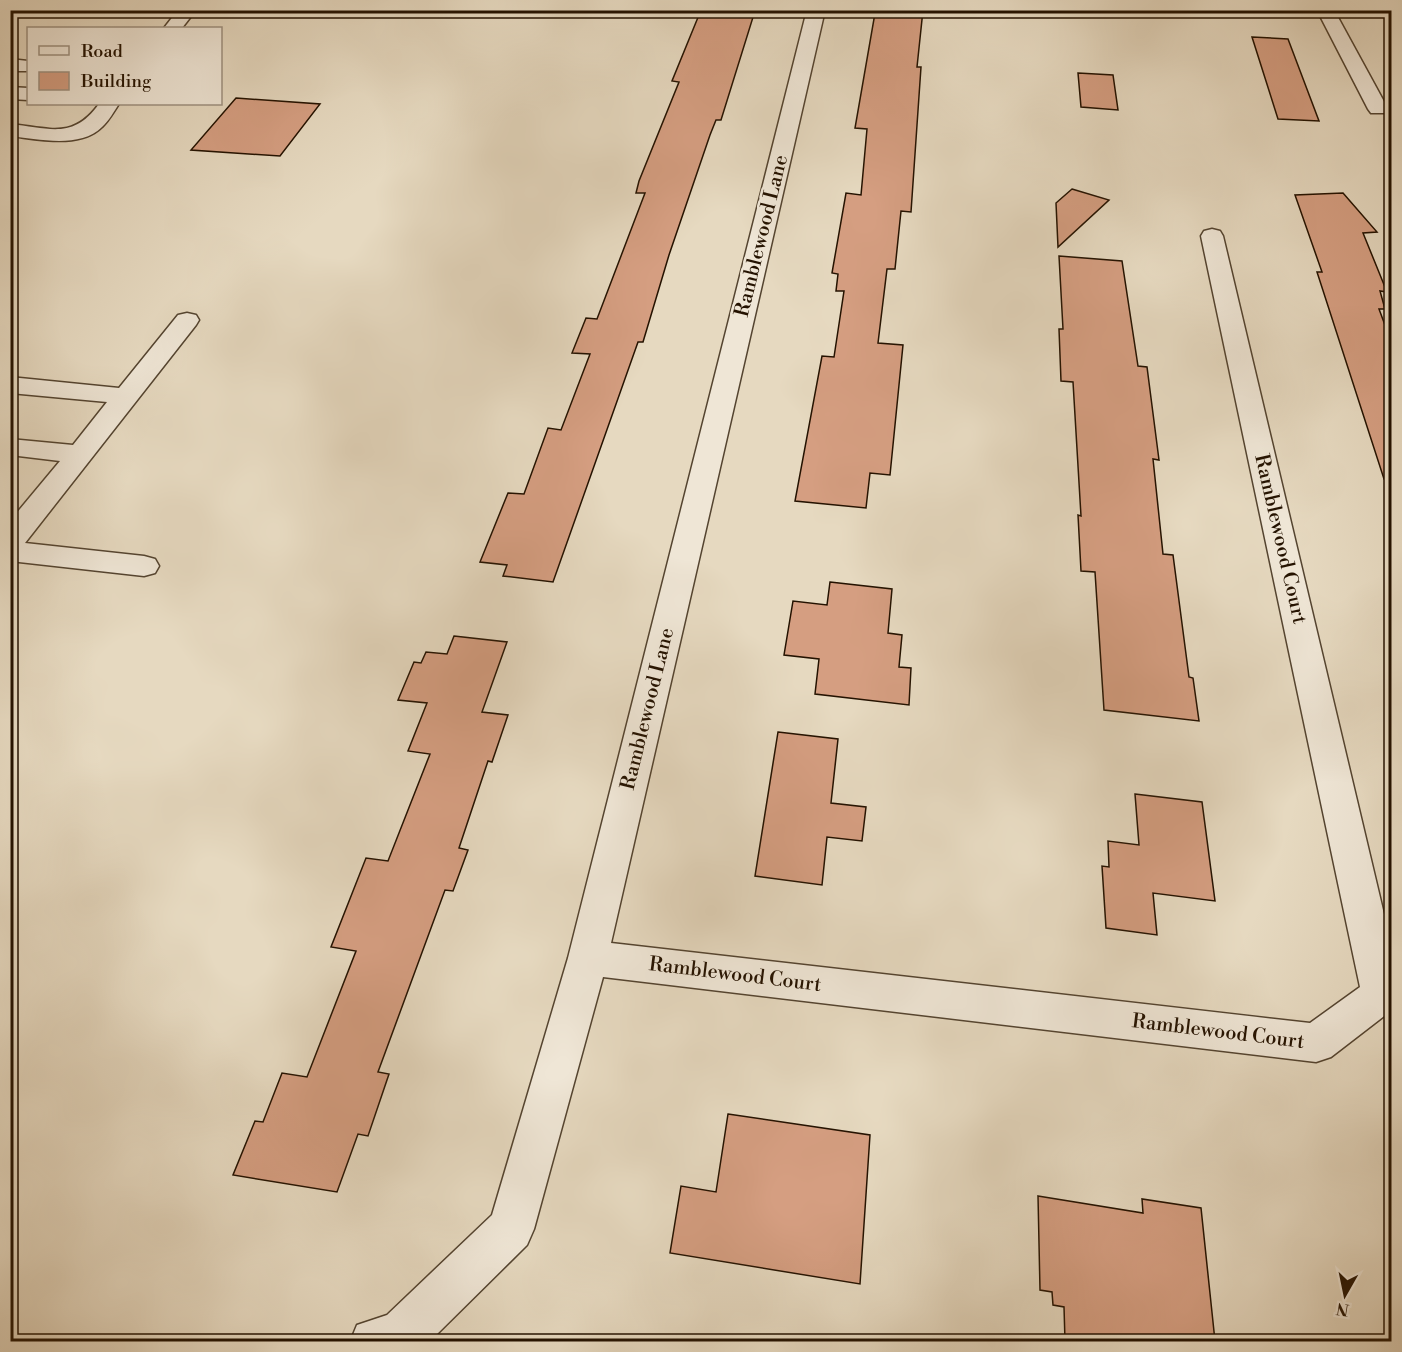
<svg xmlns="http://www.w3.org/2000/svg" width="1402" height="1352" font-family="'Libre Bodoni',serif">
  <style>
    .building { fill: #d59e81; stroke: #241200; stroke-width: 1.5 }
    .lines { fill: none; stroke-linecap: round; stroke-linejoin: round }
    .minor-casing { stroke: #544430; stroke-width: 3 }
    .minor { fill: #efe6d6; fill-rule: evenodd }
    .labels { text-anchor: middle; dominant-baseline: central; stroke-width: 5; stroke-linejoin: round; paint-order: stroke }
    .street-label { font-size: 20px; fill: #241200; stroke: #efe6d6 }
  </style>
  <rect width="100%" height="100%" fill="#e6d9c0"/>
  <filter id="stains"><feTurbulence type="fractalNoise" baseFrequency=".00333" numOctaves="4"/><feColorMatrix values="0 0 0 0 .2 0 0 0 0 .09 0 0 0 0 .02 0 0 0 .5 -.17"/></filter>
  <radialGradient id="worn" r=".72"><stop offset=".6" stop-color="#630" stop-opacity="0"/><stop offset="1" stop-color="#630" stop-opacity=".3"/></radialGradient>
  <g class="building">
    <polygon points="701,10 742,10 741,13 754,14 721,120 716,120 710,135 669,255 643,342 638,342 553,582 503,576 507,565 480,562 508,493 524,494 548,428 561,430 590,354 572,353 586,318 597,319 645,193 636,193 639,181 679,82 672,81"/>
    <polygon points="879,10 923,10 917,67 921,67 911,212 901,211 895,269 887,269 878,343 903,345 890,475 870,473 866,508 795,501 822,356 834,357 844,291 836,291 838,274 832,273 846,193 861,195 867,129 855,128 875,13 879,13"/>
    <polygon points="1252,37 1288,39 1319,121 1278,119"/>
    <polygon points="1078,73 1113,75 1118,110 1081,107"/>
    <polygon points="236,98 320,104 280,156 191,150"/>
    <polygon points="1072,189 1109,200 1058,247 1056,203"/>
    <polygon points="1343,193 1377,232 1363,233 1387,292 1380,291 1385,309 1379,309 1392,344 1392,478 1384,479 1317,272 1322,272 1295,195"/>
    <polygon points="1059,256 1122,261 1138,366 1147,367 1159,460 1153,459 1163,554 1173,555 1189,677 1193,678 1199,721 1104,710 1095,572 1081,571 1078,515 1081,516 1073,382 1061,381 1059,329 1063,329"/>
    <polygon points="830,582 892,589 888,633 902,635 899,667 911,668 909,705 815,694 819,659 784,655 793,601 827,605"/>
    <polygon points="454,636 507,642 482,712 508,715 492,762 488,761 459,848 468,850 453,891 445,890 378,1072 389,1074 368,1136 358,1134 337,1192 233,1175 255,1121 263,1122 282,1073 307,1077 356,951 331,947 366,858 388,861 430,754 408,751 427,703 398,700 414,662 421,663 426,652 447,654"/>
    <polygon points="778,732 838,739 831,803 866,807 862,841 827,837 822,885 755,876"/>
    <polygon points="1135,794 1202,802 1215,901 1153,893 1157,935 1106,928 1102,866 1109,867 1108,841 1139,845"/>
    <polygon points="728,1114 870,1135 860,1284 670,1253 681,1186 716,1192"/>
    <polygon points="1038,1196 1143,1213 1142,1199 1201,1208 1215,1341 1065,1341 1064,1307 1053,1305 1052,1292 1040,1290"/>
  </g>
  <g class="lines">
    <defs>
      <g id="minor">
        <polygon points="178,10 196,10 182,28 164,28"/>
        <polygon points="807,10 825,10 611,943 1310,1023 1360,987 1201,236 1204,231 1212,229 1220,231 1223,236 1392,948 1392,1010 1331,1057 1316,1062 603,977 534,1229 527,1245 429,1342 350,1342 357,1325 387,1315 492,1215 568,958"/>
        <polygon points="1317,10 1334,10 1388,109 1385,113 1371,113 1368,109"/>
        <polygon points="10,59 28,61 28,71 10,71"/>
        <polygon points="10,87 28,88 28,100 10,99"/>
        <path d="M99 104H119C114 111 109 121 102 127 80 149 38 139 10 136V124C50 128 73 140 99 104Z"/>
        <polygon points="187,313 196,315 199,320 196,325 25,543 144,556 155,559 159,566 155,573 144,576 10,561 10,521 60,461 10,455 10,439 73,445 107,402 10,393 10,377 119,388 178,315"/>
      </g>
    </defs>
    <use href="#minor" class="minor-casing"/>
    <use href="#minor" class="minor"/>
  </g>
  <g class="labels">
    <g class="street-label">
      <text transform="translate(762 236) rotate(-76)">Ramblewood Lane</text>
      <text transform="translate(1280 539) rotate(77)">Ramblewood Court</text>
      <text transform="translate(648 709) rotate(-76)">Ramblewood Lane</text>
      <text transform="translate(735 975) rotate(7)">Ramblewood Court</text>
      <text transform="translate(1218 1032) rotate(7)">Ramblewood Court</text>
    </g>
  </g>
  <rect width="1402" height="1352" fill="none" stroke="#e6d9c0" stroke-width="36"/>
  <rect x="12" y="12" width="1378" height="1328" fill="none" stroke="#241200" stroke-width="3"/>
  <rect x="18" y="18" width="1366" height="1316" fill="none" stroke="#241200" stroke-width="1.5"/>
  <rect x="27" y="27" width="195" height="78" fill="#efe6d6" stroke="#9e9180" stroke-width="1.5"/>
  <rect x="39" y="46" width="30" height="9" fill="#efe6d6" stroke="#9e9180" stroke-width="1.5"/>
  <text x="81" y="57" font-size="18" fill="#241200">Road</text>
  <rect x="39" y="72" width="30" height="18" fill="#d59e81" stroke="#9e9180" stroke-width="1.5"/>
  <text x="81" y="87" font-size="18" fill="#241200">Building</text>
  <g transform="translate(1345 1295) rotate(189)" stroke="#efe6d6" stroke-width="4.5" paint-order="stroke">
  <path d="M0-4.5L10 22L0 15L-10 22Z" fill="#241200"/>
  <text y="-9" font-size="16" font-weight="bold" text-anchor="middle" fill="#241200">N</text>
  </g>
  <rect width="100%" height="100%" filter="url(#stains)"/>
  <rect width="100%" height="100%" fill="url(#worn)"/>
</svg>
